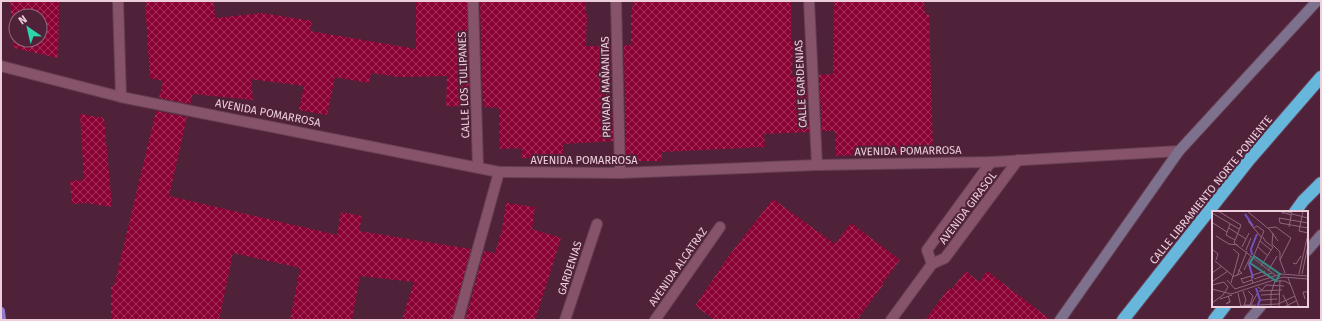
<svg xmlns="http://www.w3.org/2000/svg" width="1322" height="321" font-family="'Fira Sans',sans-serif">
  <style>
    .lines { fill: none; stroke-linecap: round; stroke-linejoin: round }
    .stream { stroke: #947ac8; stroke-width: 8 }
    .building { fill: url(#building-cross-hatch); fill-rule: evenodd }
    .street-casing { stroke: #674055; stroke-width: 12 }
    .secondary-casing { stroke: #674055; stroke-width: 12 }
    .highway-casing { stroke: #674055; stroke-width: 14 }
    .street { stroke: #86536b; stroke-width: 10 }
    .secondary { stroke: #7d718d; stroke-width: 10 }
    .highway { stroke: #67b6dc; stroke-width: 12 }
    .labels { text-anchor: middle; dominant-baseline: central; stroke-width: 4; stroke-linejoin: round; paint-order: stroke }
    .street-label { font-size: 11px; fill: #edcfdc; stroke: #4f2239 }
    .inset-river { fill: none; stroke: #6e55c0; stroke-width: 2 }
    .inset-road { fill: none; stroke: #8e677a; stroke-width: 1 }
    .view { fill: #3b8884; fill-opacity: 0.15; stroke: #3b8884; stroke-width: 2 }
    .inset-edge { fill: none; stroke: #edcfdc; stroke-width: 2 }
  </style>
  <defs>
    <pattern id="building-cross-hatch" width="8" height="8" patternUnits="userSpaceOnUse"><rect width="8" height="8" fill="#8b0334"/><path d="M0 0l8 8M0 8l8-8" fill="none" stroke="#a1335a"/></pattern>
  </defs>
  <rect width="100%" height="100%" fill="#4f2239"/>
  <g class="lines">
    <polyline class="stream" points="1,311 2,320"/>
  </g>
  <g class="building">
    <path d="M10 1H59L58 58 14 48ZM16 16H40V40H16Z"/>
    <polygon points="145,1 214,1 215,18 262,13 312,21 310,31 416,49 416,1 467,1 470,107 446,106 447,76 399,77 371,73 369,83 335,77 327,115 299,110 304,86 251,79 253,100 193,94 190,104 159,98 163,81 150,78"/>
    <polygon points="480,1 586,1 586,14 587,14 586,46 611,46 613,141 563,144 563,159 522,158 522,148 500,149 499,108 483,107"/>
    <polygon points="633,1 791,1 791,41 793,41 792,76 806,75 809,132 764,134 765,147 662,152 662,161 626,161 624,45 631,45 631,11 632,11"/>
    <polygon points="834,1 924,1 925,14 929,14 933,152 836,156 835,131 822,131 819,75 833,74"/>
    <polygon points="156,111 187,117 169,196 337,235 341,212 362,216 359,231 471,249 452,320 402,320 414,282 360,276 352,320 290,320 300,268 233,253 219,320 111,320 111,286 114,286"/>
    <polygon points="80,114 104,118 112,207 86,203 72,204 70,181 84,180"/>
    <polygon points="773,199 835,244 851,223 900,260 882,284 883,285 857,320 715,320 695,306 728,257"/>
    <polygon points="506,203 535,207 532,229 561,238 535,320 465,320 484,251 495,253 502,230"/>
    <polygon points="966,271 979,282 987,271 1051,320 925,320 949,288 951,290"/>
  </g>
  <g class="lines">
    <defs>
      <g id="street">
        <polyline points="118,1 121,97"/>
        <polyline points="473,1 478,167"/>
        <polyline points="616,1 620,173"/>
        <polyline points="809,1 817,165"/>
        <polyline points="1,66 121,97 499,172 620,173 817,165 991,162 1179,151"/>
        <polyline points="932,264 927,250 991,162"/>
        <polyline points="458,320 499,172"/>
        <polyline points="565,320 597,224"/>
        <polyline points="655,320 720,227"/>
        <polyline points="891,320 932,264 945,258 1018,160"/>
      </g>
      <g id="secondary">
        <polyline points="1307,251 1321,235"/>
        <polyline points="1060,320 1179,151 1317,1"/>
        <polyline points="1249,320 1261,306"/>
      </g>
      <g id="highway">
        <polyline points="1295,212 1303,201 1321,183"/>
        <polyline points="1123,320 1249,160 1321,77"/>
        <polyline points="1214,320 1225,306"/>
      </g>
    </defs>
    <use href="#street" class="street-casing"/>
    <use href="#secondary" class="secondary-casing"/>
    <use href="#highway" class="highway-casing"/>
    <use href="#street" class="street"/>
    <use href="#secondary" class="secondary"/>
    <use href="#highway" class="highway"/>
  </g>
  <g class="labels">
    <g class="street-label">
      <text transform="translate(801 84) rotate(-93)">CALLE GARDENIAS</text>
      <text transform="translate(464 85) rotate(-92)">CALLE LOS TULIPANES</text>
      <text transform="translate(606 87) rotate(-91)">PRIVADA MAÑANITAS</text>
      <text transform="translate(268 113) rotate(11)">AVENIDA POMARROSA</text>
      <text transform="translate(908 151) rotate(-1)">AVENIDA POMARROSA</text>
      <text x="584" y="160">AVENIDA POMARROSA</text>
      <text transform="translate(1211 190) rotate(-51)">CALLE LIBRAMIENTO NORTE PONIENTE</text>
      <text transform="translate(968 208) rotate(-53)">AVENIDA GIRASOL</text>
      <text transform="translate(678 267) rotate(-55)">AVENIDA ALCATRAZ</text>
      <text transform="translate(570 268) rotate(-72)">GARDENIAS</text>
    </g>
  </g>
  <g transform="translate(1212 211)">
    <rect width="96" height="96" fill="#4f2239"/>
    <path class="inset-river" d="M33 3 41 15M40 44 39 38 45 23M40 48 37 53 41 67M44 77 48 89 45 96"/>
    <path class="inset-road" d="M6 0 29 14 22 32 63 64M35 0 58 19 66 30M67 0 79 4M91 0 87 20 96 22M0 2 27 18M71 3V0L80 2M80 3 96 7M67 7 68 12 96 17M67 7 96 12M36 10 50 27M1 12 15 21M18 13 14 24 23 29M77 16 80 0M17 17 34 28M41 17 45 15 52 20M56 17 64 16 79 27 68 49M61 22 60 33 68 41V49L73 62M4 25 17 33 26 34M48 30 59 39M30 36 37 22M46 36 56 45M0 38 6 43 4 49M34 39 39 27M41 47 52 20M3 50 20 64M81 52 84 53 89 45M49 55 61 36 53 30 51 26M32 59 39 45M56 60 65 45M0 62 10 55M87 63 96 23M90 63 96 34M41 64 53 60M25 65 35 40M20 66 30 62 26 59M29 67 31 72 40 69M76 67 87 96M0 68 1 70 16 60M29 68 39 65 41 72M42 68 60 62M15 69 23 78 69 63 96 65M19 72 27 43 21 38M0 74 12 71 16 76 11 84 0 92M46 76 50 79 54 74 72 75M0 78 19 83 71 66 96 68M31 80 34 89 32 94H38L41 85 36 80M47 80 70 79M26 82 29 96M49 84 68 83M71 84 77 96M16 85 18 90V91L14 93 18 90M8 88 20 84M93 88 91 81H96M49 89 65 88M39 94 45 83M47 94 66 93 83 85M29 95 44 94M59 96V82L63 70H73L79 74M67 96 68 69M72 96 84 90"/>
    <path class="view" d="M42 45 68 63 64 70 38 52Z"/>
    <rect width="96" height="96" class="inset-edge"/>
  </g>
  <rect width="1322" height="321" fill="none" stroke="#edcfdc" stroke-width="4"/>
  <g transform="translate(28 28) rotate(326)"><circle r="19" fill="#4f2239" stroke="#8e677a"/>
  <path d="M0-3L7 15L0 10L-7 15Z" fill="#2ed4ab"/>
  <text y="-6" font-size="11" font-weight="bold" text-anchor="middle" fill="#edcfdc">N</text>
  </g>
</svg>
